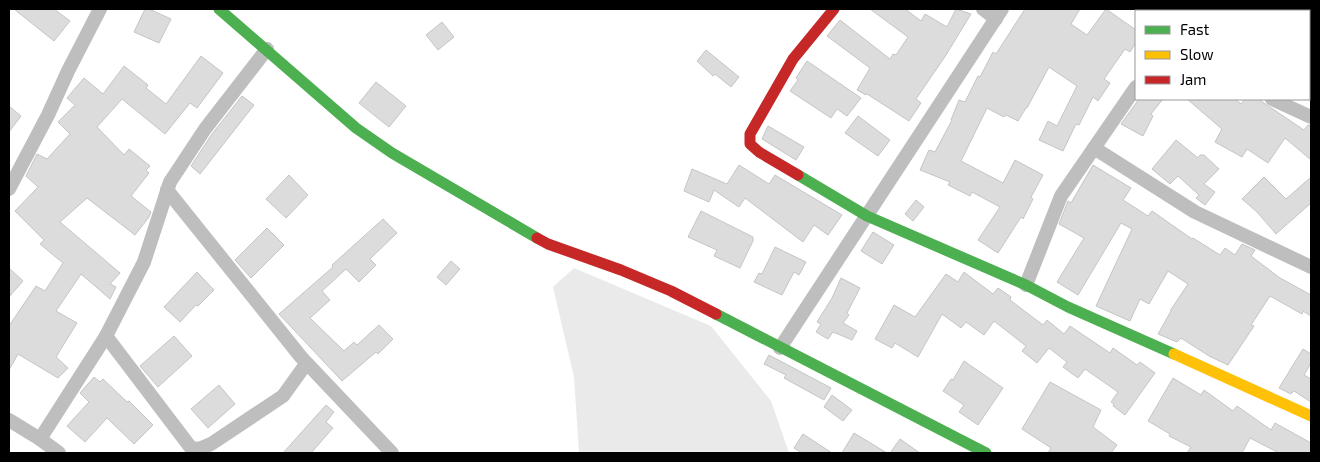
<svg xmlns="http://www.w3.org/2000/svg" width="1320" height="462" font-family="'Exo 2',sans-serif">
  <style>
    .green { fill: #eaeaea }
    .building { fill: #dcdcdc; stroke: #c5c5c5 }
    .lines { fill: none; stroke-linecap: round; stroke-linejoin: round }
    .street { stroke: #bebebe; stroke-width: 14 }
    .fast { stroke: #4caf50; stroke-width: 11 }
    .slow { stroke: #ffc107; stroke-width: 11 }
    .jam { stroke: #c62828; stroke-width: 11 }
  </style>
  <rect width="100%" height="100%" fill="#fff"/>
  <polygon class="green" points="574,268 711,326 771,401 789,453 579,453 574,377 553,287"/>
  <g class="building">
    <polygon points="14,9 54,9 70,21 54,41"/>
    <polygon points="145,9 149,9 171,19 159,43 134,32"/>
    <polygon points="870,9 905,9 921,21 925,14 947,27 956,9 971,14 946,55 916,99 921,103 909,121 867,94 866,95 857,90 870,68 827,36 840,20 890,59 893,54 896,55 908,37"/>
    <polygon points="1025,9 1080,9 1071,24 1087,35 1106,9 1136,30 1136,42 1130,52 1125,49 1104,79 1110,83 1098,101 1093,97 1079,125 1076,124 1063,151 1039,140 1048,121 1057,126 1077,86 1049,67 1027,108 1026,108 1018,121 1006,115 1004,117 987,108 961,161 1003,183 1015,160 1043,175 1031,197 1033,199 1023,219 1021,217 998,253 978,240 1000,207 972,192 970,196 948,185 950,182 920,170 929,150 935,152 952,120 951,120 959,100 965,102 978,76 980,77 993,52 996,54"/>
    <polygon points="442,22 454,37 438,50 426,35"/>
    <polygon points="706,50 739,77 731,87 715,74 713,76 697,61"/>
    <polygon points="201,56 223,73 197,108 190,103 165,134 122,99 97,127 124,155 129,149 150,166 146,170 149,173 131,196 151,212 149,217 135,235 87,198 60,222 120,273 110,284 116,287 110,299 81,274 56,311 77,323 56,357 68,368 58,378 18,354 9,370 9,326 36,286 45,291 63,263 40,244 44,240 15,211 38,187 26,176 37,154 47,159 70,134 58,122 75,105 67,98 84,78 103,94 124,66 148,85 146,88 166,104"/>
    <polygon points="807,61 861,98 847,116 837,109 831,118 790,91 798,80 796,78"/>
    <polygon points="376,82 406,106 389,127 359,103"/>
    <polygon points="242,96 254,105 200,174 191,166 212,134"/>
    <polygon points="1139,99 1163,99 1151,114 1153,116 1143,136 1121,124"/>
    <polygon points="1187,99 1235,99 1241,104 1245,99 1258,99 1304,130 1308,125 1311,126 1311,160 1285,138 1268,163 1247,149 1242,157 1215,142 1222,129"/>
    <polygon points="9,106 21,116 9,132"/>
    <polygon points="858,116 890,140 878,156 845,133"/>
    <polygon points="768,126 804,147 796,160 762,139"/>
    <polygon points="1176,140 1198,158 1200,155 1204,155 1219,169 1204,184 1215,192 1205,205 1196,198 1199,195 1178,176 1170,184 1152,169"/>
    <polygon points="739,165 769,184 775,175 842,215 828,235 814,225 803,242 745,198 739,207 714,190 709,202 684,191 692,169 727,184"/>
    <polygon points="1093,165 1131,188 1123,200 1148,216 1152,211 1192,239 1193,238 1220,255 1225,248 1235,255 1242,244 1255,250 1251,256 1280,278 1311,295 1311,316 1303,311 1302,314 1270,296 1251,325 1254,326 1228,365 1209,356 1181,338 1177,342 1158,334 1171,311 1170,311 1188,284 1168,271 1149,304 1140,299 1130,321 1096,306 1132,229 1121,223 1078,295 1057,282 1084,238 1059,224 1068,201 1071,203"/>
    <polygon points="289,175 308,195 286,218 266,199"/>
    <polygon points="1264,177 1286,199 1311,177 1311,203 1276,234 1257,212 1242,199"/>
    <polygon points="916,200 924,207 913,221 905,214"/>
    <polygon points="701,211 753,237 753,241 740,268 714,256 717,250 688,237"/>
    <polygon points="383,219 397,233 370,259 376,265 359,282 346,269 322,291 330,300 310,318 344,351 354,342 357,345 379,325 393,339 378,354 376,352 342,381 279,314 333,267 332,265"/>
    <polygon points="267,228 284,245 251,278 235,260"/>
    <polygon points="873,232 894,245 882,264 861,251"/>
    <polygon points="775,247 806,262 799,275 794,272 782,295 754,282 759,273 762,274"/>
    <polygon points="451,261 460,269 446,285 437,277"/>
    <polygon points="9,268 23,281 9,297"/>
    <polygon points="197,272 214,290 198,306 196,305 180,322 164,307"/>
    <polygon points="964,272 993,294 998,288 1011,297 1010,300 1043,325 1047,320 1064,334 1070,326 1110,353 1113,348 1137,365 1140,362 1155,373 1125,415 1113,406 1114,404 1111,402 1118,392 1085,369 1078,378 1063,367 1067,362 1049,348 1037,363 1022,351 1026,346 994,321 984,335 966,322 961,328 942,314 918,357 895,343 892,348 875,339 894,305 915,317 946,274 958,282"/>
    <polygon points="841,278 860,288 847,313 849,315 843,323 857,331 852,340 833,332 828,339 816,332 821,324 817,322 832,298"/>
    <polygon points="174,336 192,356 158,387 140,366"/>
    <polygon points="1303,349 1311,354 1311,363 1304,375 1311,379 1311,402 1294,391 1291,394 1279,388"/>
    <polygon points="769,355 831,388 824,400 784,378 786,375 764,364"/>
    <polygon points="964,361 1003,388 978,425 959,412 964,405 943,391 951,379 953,380"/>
    <polygon points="94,377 100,382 103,379 127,402 129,401 153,425 134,444 107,418 85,442 67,426 89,402 80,393"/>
    <polygon points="1173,378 1201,395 1204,390 1233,411 1237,406 1271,430 1275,423 1311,443 1311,453 1279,453 1250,438 1242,453 1187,453 1191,447 1169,436 1170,434 1148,421"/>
    <polygon points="1050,382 1101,410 1093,427 1117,445 1111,453 1048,453 1051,448 1022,429"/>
    <polygon points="219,385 235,404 208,428 191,409"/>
    <polygon points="832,395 852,410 843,421 824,407"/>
    <polygon points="326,405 334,412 326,422 333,428 311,453 283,453"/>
    <polygon points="854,433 887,453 842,453"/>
    <polygon points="803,434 832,453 802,453 794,448"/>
    <polygon points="900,439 920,453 890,453"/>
  </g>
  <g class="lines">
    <g class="street">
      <polyline points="983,9 996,19"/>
      <polyline points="1235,11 1237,9"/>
      <polyline points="1272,99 1311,117"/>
      <polyline points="1094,148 1195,212 1311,267"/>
      <polyline points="9,189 48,115 68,71 100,9"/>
      <polyline points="167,190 301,357 392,453"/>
      <polyline points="1026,285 1061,196 1136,87"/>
      <polyline points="106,336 191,448 199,449 211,444 283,396 306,364"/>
      <polyline points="780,348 1002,9"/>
      <polyline points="9,420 40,439 59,453"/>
      <polyline points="40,439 106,336 144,262 170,182 205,129 267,49"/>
    </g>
    <g class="fast">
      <polyline points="219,9 356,128 392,153 537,238"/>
      <polyline points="798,175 867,216 1026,285 1068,307 1174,354"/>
      <polyline points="716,314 986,453"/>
    </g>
    <polyline class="slow" points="1174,354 1311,416"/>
    <g class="jam">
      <polyline points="798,175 759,152 750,144 750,134 793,59 834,9"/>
      <polyline points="537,238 548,244 621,270 671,291 716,314"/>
    </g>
  </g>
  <rect width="1320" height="462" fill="none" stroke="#000000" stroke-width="20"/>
  <rect x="1135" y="10" width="175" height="90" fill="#ffffff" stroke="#999999"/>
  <rect x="1145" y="26" width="25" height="8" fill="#4caf50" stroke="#999999"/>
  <text x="1180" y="35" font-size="15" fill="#000000">Fast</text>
  <rect x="1145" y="51" width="25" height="8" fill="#ffc107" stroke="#999999"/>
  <text x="1180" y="60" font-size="15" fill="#000000">Slow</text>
  <rect x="1145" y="76" width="25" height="8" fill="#c62828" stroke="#999999"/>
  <text x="1180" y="85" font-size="15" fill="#000000">Jam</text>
</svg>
